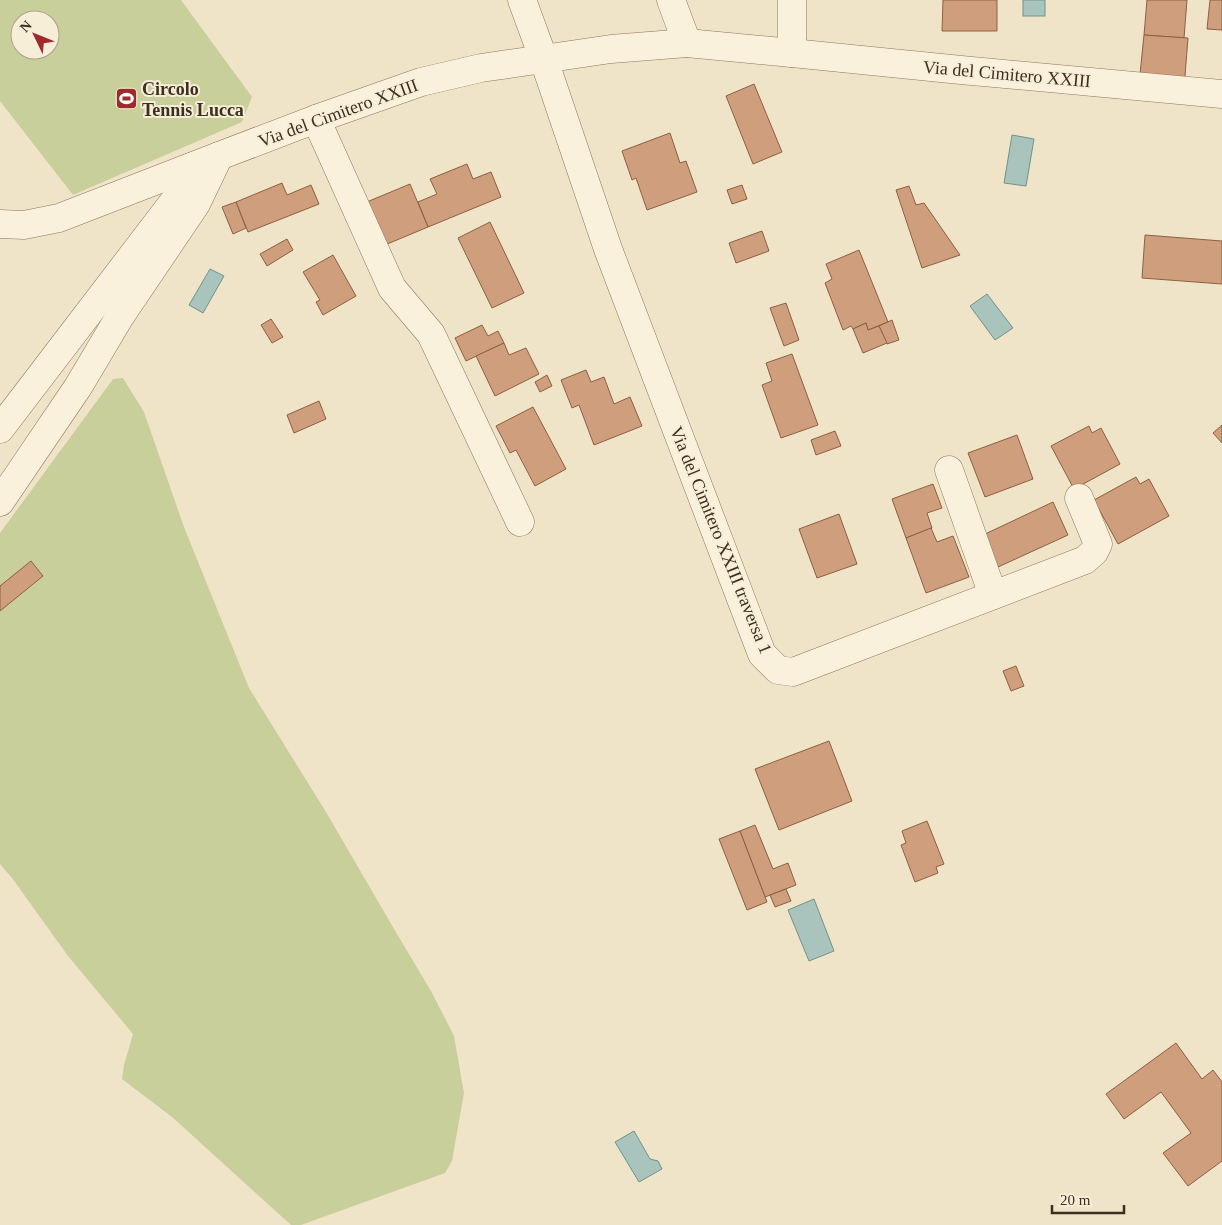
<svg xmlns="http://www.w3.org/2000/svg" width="1222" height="1225" font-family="Georgia,serif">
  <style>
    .green { fill: #c9cf9b; fill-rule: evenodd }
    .water { fill: #a9c4bc; stroke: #6f938a }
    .building { fill: #cf9f7d; stroke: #8d5f41 }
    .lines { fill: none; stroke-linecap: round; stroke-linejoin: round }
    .minor-casing { stroke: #8d765c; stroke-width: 29 }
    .minor { stroke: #faf1dc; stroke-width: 28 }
    .labels { text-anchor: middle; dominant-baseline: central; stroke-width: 4; stroke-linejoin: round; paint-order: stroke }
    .street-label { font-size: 18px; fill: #3d2e20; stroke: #f7eed8 }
    .poi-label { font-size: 18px; font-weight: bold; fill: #3d2e20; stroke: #f7eed8; text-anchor: start }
  </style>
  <rect width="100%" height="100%" fill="#f0e4c8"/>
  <g class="green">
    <path d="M0 0H181L252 97 242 122 73 195 0 101ZM20 20H50V50H20Z"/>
    <polygon points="123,378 144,412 184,527 249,688 326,812 397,934 431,991 454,1036 464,1093 452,1161 445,1173 301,1225 291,1225 172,1117 122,1079 124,1065 133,1034 68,956 12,878 0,864 0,533 113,379"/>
  </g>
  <g class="water">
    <rect x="1023" y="0" width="22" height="16"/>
    <polygon points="1012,135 1034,139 1026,186 1004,183"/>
    <polygon points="210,269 224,276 203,313 189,305"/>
    <polygon points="987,294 1013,328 995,340 970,306"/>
    <polygon points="814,899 834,951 809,961 788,910"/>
    <polygon points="634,1131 650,1159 658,1161 662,1169 639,1182 615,1142"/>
  </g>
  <g class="building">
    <polygon points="943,0 997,0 997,31 942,31"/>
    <polygon points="1147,0 1187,0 1184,38 1144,35"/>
    <polygon points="1210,0 1222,0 1222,30 1207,29"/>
    <polygon points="1144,35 1188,38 1184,88 1139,84"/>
    <polygon points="754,84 782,152 753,164 726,96"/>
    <polygon points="670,133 680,163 686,161 697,192 647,210 636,178 632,180 622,151"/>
    <polygon points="467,164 473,179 491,172 501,197 428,227 418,202 437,194 430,179"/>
    <polygon points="282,183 287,195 311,185 319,204 248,232 236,202"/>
    <polygon points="410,184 428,227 380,247 362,204"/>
    <polygon points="742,185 747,199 732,204 727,190"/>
    <polygon points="909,186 916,205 924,203 960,255 922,268 896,190"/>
    <polygon points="236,202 246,228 233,234 222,207"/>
    <polygon points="490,222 524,293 492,308 458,238"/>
    <polygon points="762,231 769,251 736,263 729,243"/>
    <polygon points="1145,235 1222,241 1222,284 1142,278"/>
    <polygon points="287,239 293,250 267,266 260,254"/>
    <polygon points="859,250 888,322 868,330 866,323 853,329 851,326 843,330 825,283 832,279 826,264"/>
    <polygon points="333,255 356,296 323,315 316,302 320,300 303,272"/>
    <polygon points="786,303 799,340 784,346 770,308"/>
    <polygon points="271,319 283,337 272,343 261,325"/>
    <polygon points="892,320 899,340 887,344 879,326"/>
    <polygon points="866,323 868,330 879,326 887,343 863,353 853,329"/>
    <polygon points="482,325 488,336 498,331 504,343 466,361 455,338"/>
    <polygon points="504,343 509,355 526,348 539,374 495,396 476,356"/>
    <polygon points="792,354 818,425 781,438 762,385 772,381 766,363"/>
    <polygon points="586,370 591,382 604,377 614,404 630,397 642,426 594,445 579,405 572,408 561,380"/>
    <polygon points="547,375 552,386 540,392 535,382"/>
    <polygon points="319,401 326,419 294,433 287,415"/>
    <polygon points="533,407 566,469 535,486 516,450 510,453 496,426"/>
    <polygon points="1222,425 1222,443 1213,433"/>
    <polygon points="1089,426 1092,433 1101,428 1120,464 1074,489 1051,446"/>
    <polygon points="835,431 841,446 816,455 811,440"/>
    <polygon points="1017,435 1033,479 985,497 968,453"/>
    <polygon points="1136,477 1140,484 1149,479 1169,516 1118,544 1094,500"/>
    <polygon points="933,484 942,508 927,513 932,528 906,538 892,499"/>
    <polygon points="1053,502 1068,535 998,567 983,535"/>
    <polygon points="839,514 857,564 817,578 799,529"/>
    <polygon points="931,528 937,542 953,536 969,577 926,593 906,538"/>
    <polygon points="31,561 43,576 0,611 0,586"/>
    <polygon points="1016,666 1024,686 1011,691 1003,671"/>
    <polygon points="829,741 852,801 779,830 755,769"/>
    <polygon points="927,821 944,864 936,867 938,873 915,882 901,845 906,843 902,831"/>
    <polygon points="755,825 773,869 788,863 796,885 765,897 740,831"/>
    <polygon points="740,831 767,902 747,910 719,839"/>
    <polygon points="786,889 791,901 775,907 770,895"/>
    <polygon points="1176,1043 1202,1079 1213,1070 1222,1082 1222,1161 1188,1186 1163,1153 1191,1133 1161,1092 1124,1119 1106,1094"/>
  </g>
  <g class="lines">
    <defs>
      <g id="minor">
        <polyline points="522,0 544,60 608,249 762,654 778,670 793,672 1085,560 1094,552 1098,544 1079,498"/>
        <polyline points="671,0 687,43"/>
        <polyline points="792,0 792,53"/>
        <polyline points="316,119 392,288 431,334 520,522"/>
        <polyline points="0,224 24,225 59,218 219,156 316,119 421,82 481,68 611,49 687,43 792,53 961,70 1222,94"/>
        <polyline points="0,429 181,192 191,167"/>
        <polyline points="949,470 993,595"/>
        <polyline points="0,502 78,387 119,318 196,204 219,156"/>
      </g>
    </defs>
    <use href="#minor" class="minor-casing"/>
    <use href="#minor" class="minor"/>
  </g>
  <defs>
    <symbol id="stadium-square" viewBox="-11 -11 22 22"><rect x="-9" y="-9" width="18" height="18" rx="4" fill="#9e2a2b" stroke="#f7eed8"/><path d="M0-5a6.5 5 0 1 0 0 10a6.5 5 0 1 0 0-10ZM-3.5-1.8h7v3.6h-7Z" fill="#fff"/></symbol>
  </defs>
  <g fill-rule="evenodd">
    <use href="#stadium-square" x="114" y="86" width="25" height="25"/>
  </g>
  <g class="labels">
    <g class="street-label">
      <text transform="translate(1007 74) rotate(5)">Via del Cimitero XXIII</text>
      <text transform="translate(338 113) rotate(-20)">Via del Cimitero XXIII</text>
      <text transform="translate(721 540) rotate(68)">Via del Cimitero XXIII traversa 1</text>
    </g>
    <g class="poi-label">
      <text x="142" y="89">Circolo<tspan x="142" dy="21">Tennis Lucca</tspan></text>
    </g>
  </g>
  <g transform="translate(35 35) rotate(313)"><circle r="24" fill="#f7eed8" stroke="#ada18e"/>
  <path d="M0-4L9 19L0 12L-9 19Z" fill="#9e2a2b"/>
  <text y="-8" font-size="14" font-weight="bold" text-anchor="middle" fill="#3d2e20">N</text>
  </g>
  <path d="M1052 1205v8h72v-8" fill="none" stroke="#3d2e20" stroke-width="2.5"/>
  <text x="1060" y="1205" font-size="15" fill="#3d2e20" stroke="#f7eed8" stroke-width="4" paint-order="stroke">20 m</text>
</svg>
